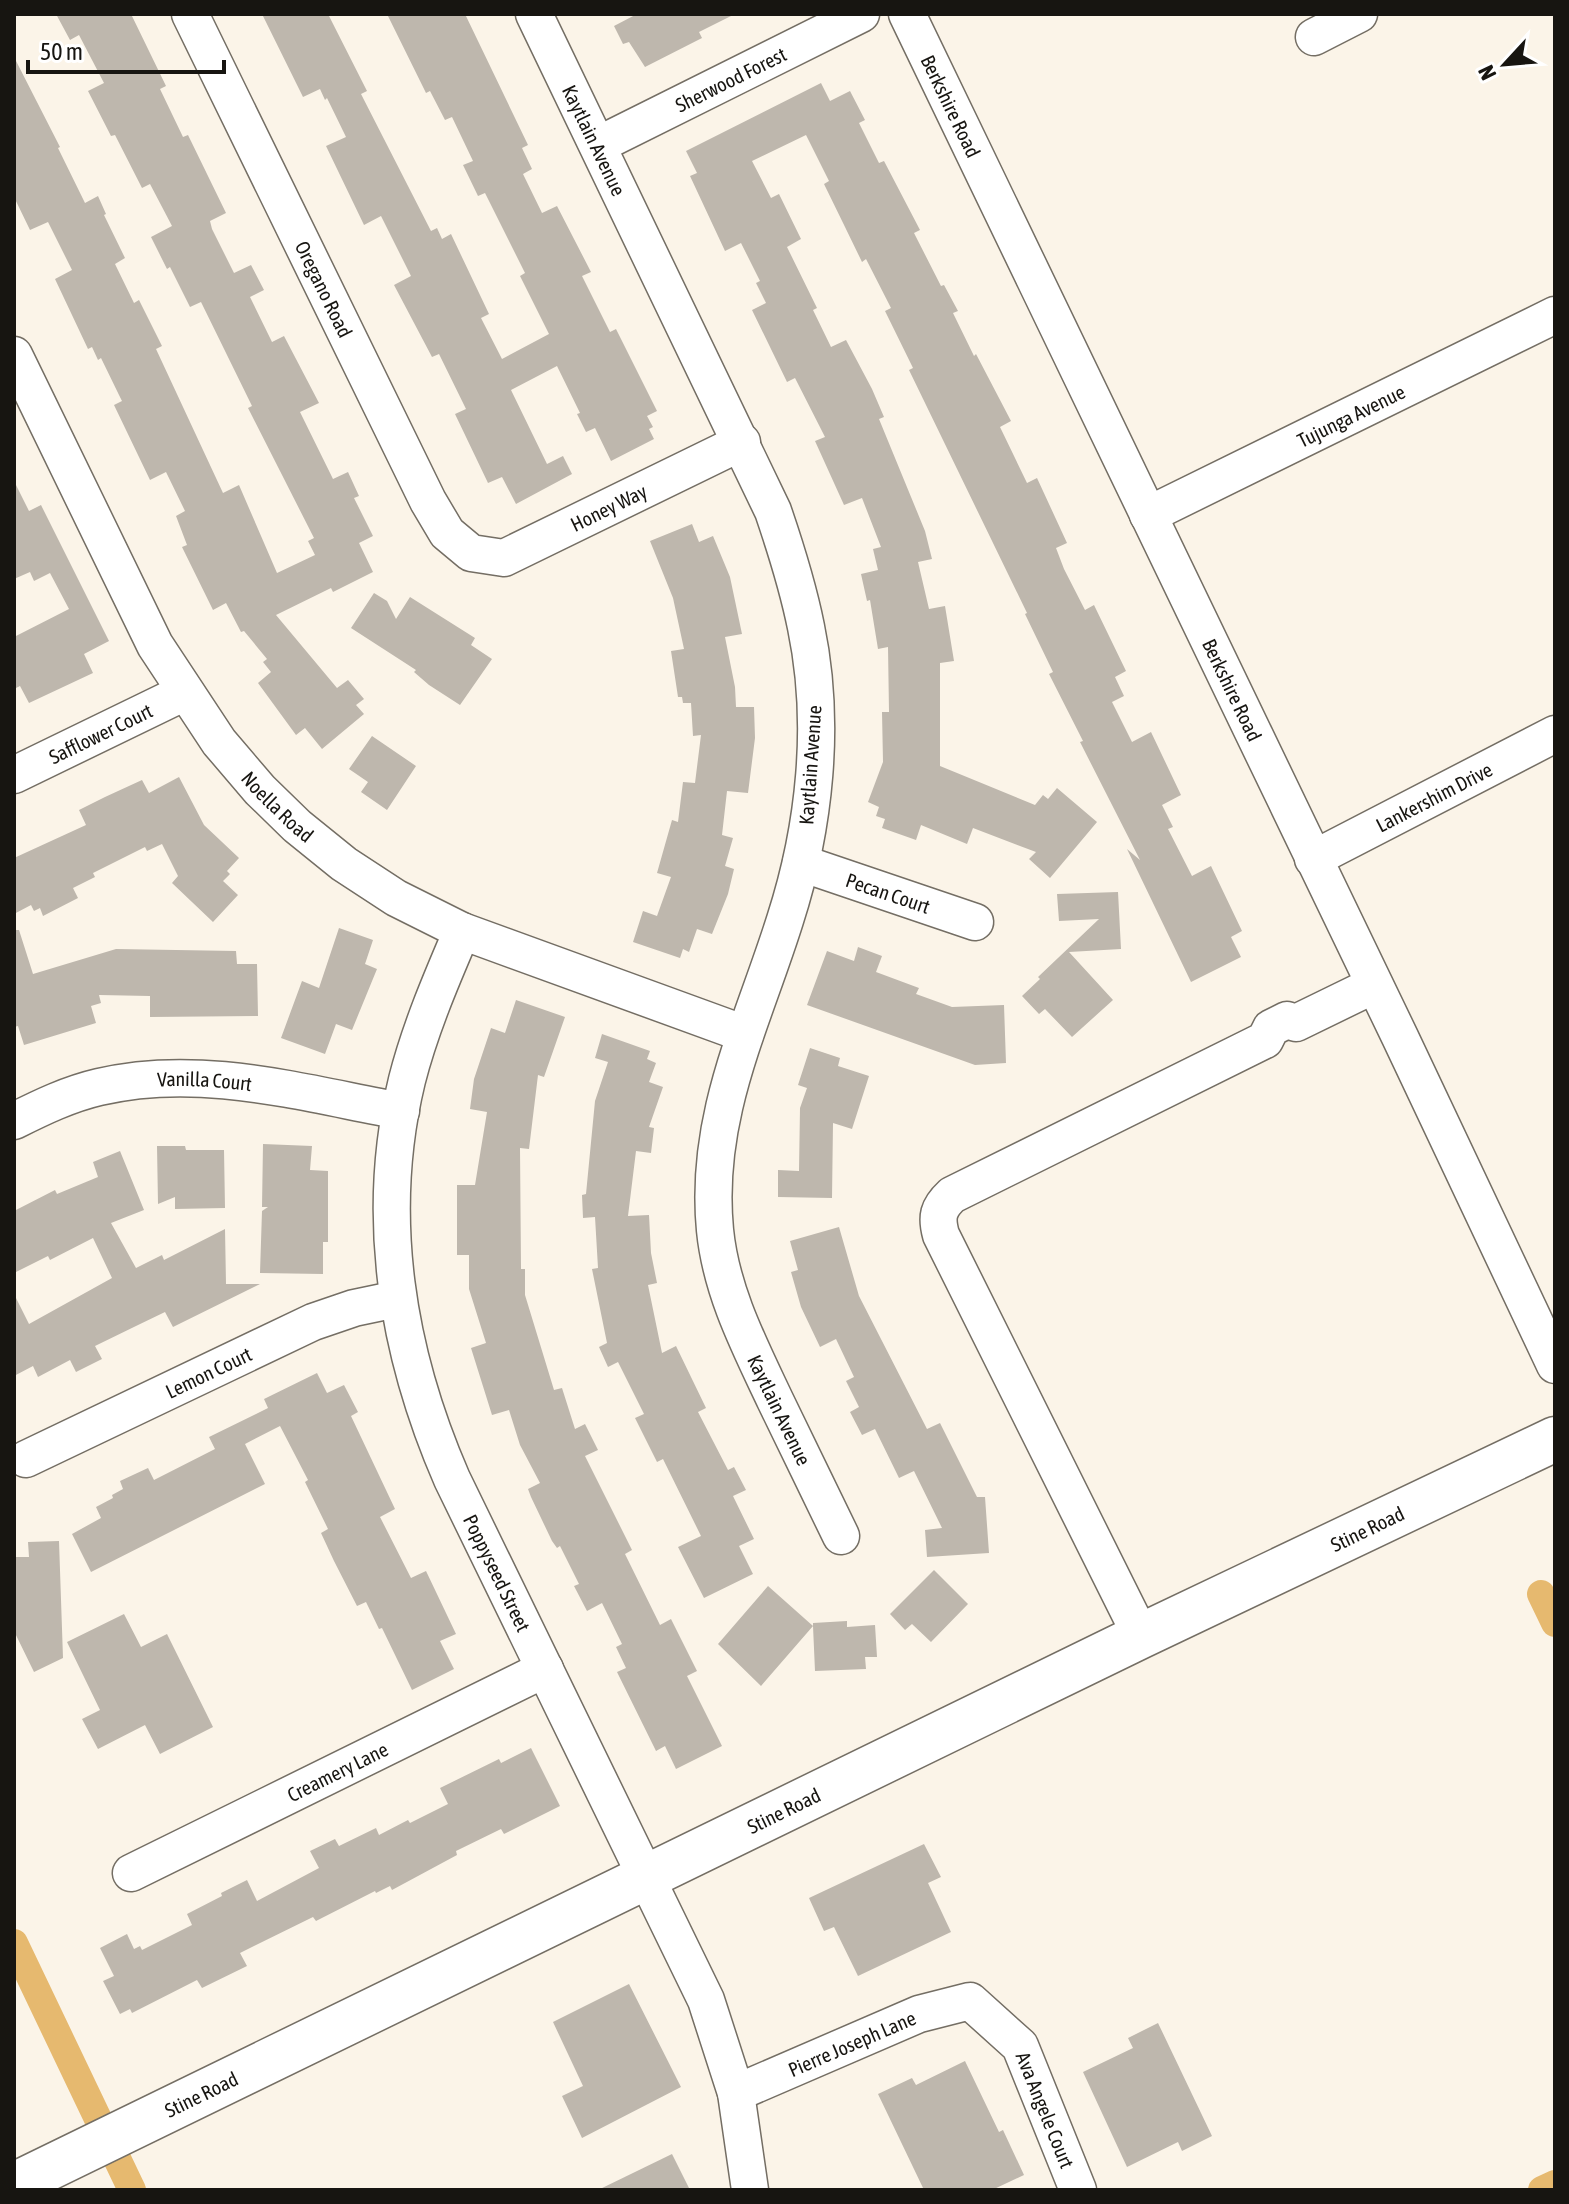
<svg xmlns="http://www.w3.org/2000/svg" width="1569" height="2204" font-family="'Asap Condensed',sans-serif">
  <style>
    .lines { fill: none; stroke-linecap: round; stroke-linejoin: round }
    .canal { stroke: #e6b96f; stroke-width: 28 }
    .building { fill: #beb7ad }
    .minor-casing { stroke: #746e64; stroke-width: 39 }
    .major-casing { stroke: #746e64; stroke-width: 47 }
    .minor { stroke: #fff; stroke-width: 36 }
    .major { stroke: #fff; stroke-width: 44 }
    .labels { text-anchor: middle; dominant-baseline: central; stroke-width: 7; stroke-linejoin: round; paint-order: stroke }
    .street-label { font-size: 20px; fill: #171511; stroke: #fff }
  </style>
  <rect width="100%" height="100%" fill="#fbf4e8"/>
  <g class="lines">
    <g class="canal">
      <polyline points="1541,1594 1555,1623"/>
      <polyline points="14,1943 132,2190"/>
      <polyline points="1542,2190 1555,2184"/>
    </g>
  </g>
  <g class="building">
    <polygon points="56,14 131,14 166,86 160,89 183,137 188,135 226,213 210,221 212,229 234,273 251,265 264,290 250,297 272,342 284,336 319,403 300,412 333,479 348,472 359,496 354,498 373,536 359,543 373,572 333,592 331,588 276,615 337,688 348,680 364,699 356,705 364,714 322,749 305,728 296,735 258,683 271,672 263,662 267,659 244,631 241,632 226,603 213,610 182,547 187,545 176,516 185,511 166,472 150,480 114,405 122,401 119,395 101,358 98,360 92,347 88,349 55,279 72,270 48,222 30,230 14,197 14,57 60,147 58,148 85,203 98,196 106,214 104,215 125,258 115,264 134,303 139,300 162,346 156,349 223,493 239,485 277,573 315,555 308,541 314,538 248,408 252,406 201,302 190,307 170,267 167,269 151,237 172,226 150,184 142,188 115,135 111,136 88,91 104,83 79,35 70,40"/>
    <polygon points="262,14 328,14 367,91 361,94 431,231 437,228 442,239 451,234 489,314 481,318 502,359 549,334 520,276 525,273 485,193 478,196 463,165 473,161 452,117 445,120 430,91 426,93 387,14 465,14 528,145 522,148 532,169 523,174 542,213 557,206 591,272 582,276 610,332 616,329 657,411 647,416 653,427 649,429 654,439 611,461 595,428 586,432 577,414 580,413 557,366 511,390 547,464 563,456 572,474 516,504 502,477 488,483 455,414 466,409 439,354 432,357 394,285 411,276 381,216 364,225 326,146 346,137 327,98 325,100 320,89 303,97"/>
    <polygon points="637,14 735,14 699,32 702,38 645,67 629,42 623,44 614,26"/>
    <polygon points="821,83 830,101 850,91 865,120 859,123 879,163 884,161 920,230 914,233 941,286 944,285 958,311 953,313 974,356 976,354 1011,421 1000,427 1027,483 1037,478 1067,543 1056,548 1064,569 1085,610 1094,605 1126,671 1115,677 1124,696 1112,702 1132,742 1151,732 1181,795 1162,805 1173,827 1168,829 1192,876 1211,866 1242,931 1231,937 1241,957 1191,982 1127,849 1140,860 1080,742 1083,741 1049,674 1053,672 1025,614 1027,613 909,370 913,368 885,311 891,308 866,259 862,262 845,227 824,184 829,181 806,135 752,161 771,198 779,194 801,239 787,247 817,308 813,310 831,347 846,340 872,389 884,417 879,419 925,531 932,559 918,562 929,609 945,606 954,661 940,663 940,766 1035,805 1043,795 1048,799 1057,788 1097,822 1050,878 1029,859 1036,852 973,828 967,844 921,825 916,840 882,828 885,819 876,816 879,807 868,802 883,762 882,712 889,712 888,647 878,649 870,600 867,601 861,574 878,570 873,549 881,547 862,498 844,505 815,441 825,437 795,378 787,382 752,310 766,303 756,283 760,281 741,243 725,251 690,176 697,173 686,151"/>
    <polygon points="14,481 29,511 41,505 109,641 84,654 93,673 29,703 20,686 14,689 14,637 69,609 50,573 34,581 30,572 14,579"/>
    <polygon points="692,524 699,542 713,536 730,577 742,634 725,637 735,687 736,707 754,707 755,738 748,793 727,791 722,835 733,838 725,866 734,869 728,894 712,934 697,929 689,952 683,949 680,958 633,942 643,911 657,916 671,877 657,873 672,820 678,822 683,782 695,783 701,735 693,736 691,703 683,703 682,697 678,697 671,651 684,649 673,598 650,541"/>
    <polygon points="374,593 387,601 396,619 410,597 475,638 471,645 492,659 460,705 429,685 414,672 416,670 351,628"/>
    <polygon points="372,736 416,766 387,810 361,792 368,782 349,769"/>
    <polygon points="179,777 204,825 239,858 227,871 230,874 223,881 238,895 213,922 172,883 178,876 162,844 147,851 145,847 93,873 95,877 73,888 78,898 43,916 40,908 34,911 31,905 14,914 14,858 86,825 79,810 105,797 142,780 149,793"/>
    <polygon points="1118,892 1121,949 1069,952 1113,1000 1072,1037 1045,1009 1039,1014 1022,996 1040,979 1038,977 1099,919 1059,921 1057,894"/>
    <polygon points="339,928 373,940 365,964 377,969 352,1030 336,1024 325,1054 281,1038 302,981 319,988"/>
    <polygon points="14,930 19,930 33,974 116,949 236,951 237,964 257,964 258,1016 150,1017 150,996 99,995 101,1003 91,1006 96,1023 24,1045 18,1026 14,1027"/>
    <polygon points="858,947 882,956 876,972 919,988 916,994 952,1007 1004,1005 1006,1063 975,1065 807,1005 827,951 854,961"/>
    <polygon points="516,1000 565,1017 544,1077 538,1075 529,1149 520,1148 521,1269 525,1269 525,1295 554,1390 562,1388 575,1429 585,1424 598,1450 585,1456 632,1550 625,1554 660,1625 671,1619 697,1671 687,1676 722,1746 676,1769 665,1746 656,1751 617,1672 626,1668 616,1647 622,1644 602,1603 587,1611 574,1586 579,1584 560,1546 557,1548 552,1541 531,1497 528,1489 540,1483 520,1445 509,1410 492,1415 471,1348 486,1343 469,1289 469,1255 457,1255 457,1185 475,1185 487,1112 470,1109 474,1079 491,1028 505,1033"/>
    <polygon points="602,1034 650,1051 647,1059 656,1063 649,1082 663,1087 649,1127 654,1128 651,1153 636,1151 628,1216 649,1215 651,1253 657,1283 648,1285 662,1353 676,1346 706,1408 698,1412 728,1470 734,1467 746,1490 733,1496 754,1539 739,1546 753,1574 704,1598 678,1547 701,1536 663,1459 657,1462 635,1418 644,1414 618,1362 608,1367 599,1347 607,1343 592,1269 598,1268 595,1217 583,1218 582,1195 586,1194 595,1101 608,1062 595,1058"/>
    <polygon points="810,1048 840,1058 838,1066 869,1076 852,1129 833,1123 832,1198 778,1197 778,1170 799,1171 800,1108 807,1088 798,1085"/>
    <polygon points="263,1144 312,1146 310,1170 328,1171 328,1242 323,1242 323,1274 260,1273 262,1211 268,1207 262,1207"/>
    <polygon points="157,1146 185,1146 186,1150 224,1150 225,1208 175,1209 175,1197 158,1204"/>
    <polygon points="120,1151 144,1210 111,1223 136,1268 162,1255 164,1260 225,1229 226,1284 260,1284 173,1327 165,1312 136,1326 95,1346 102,1359 76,1372 70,1360 38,1377 33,1366 14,1376 14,1294 29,1324 112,1278 93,1238 50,1260 48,1256 14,1273 14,1211 55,1190 57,1194 98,1177 93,1162"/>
    <polygon points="839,1227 859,1296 927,1429 940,1423 977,1497 985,1497 989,1553 927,1557 925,1530 942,1528 914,1471 899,1478 875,1429 862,1435 850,1412 859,1407 846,1381 854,1377 836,1339 820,1347 801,1307 791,1272 798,1270 790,1241"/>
    <polygon points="317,1373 327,1393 344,1385 358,1412 351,1416 395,1509 380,1517 411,1578 426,1571 456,1634 440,1641 454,1669 412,1690 382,1628 379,1629 366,1602 357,1606 334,1561 321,1533 328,1529 305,1482 308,1480 280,1426 245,1444 265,1484 91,1572 72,1534 101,1518 96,1507 113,1498 112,1495 123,1489 120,1481 148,1468 154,1480 215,1449 209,1437 268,1408 264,1399"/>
    <polygon points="59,1541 63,1658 34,1672 14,1631 14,1557 29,1557 28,1542"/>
    <polygon points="934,1570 968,1604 931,1642 912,1624 905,1630 890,1614"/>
    <polygon points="768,1586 813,1626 813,1623 847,1621 847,1627 875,1625 877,1657 865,1657 866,1669 815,1671 813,1626 761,1686 718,1644"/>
    <polygon points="124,1614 141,1647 167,1634 213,1727 160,1754 145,1725 98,1749 82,1719 100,1710 67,1642"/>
    <polygon points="531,1748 560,1806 504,1834 501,1829 456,1851 457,1855 392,1890 390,1886 376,1893 375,1891 316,1921 313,1917 240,1953 247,1966 202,1988 197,1980 132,2013 130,2009 120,2014 103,1981 114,1976 100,1948 127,1934 134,1949 140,1946 142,1950 192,1925 187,1914 222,1896 221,1893 247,1880 257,1901 319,1868 310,1851 335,1839 339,1846 376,1828 379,1835 408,1820 410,1823 448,1804 440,1788 499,1759 501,1763"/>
    <polygon points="924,1844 941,1877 928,1883 951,1932 858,1976 834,1927 824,1931 809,1898"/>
    <polygon points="629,1984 681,2087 582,2138 562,2096 583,2086 553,2022"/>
    <polygon points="1158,2023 1212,2136 1182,2151 1178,2142 1127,2167 1083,2072 1133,2048 1128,2038"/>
    <polygon points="965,2061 999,2132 1003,2130 1024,2175 992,2190 924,2190 878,2094 912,2078 916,2085"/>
    <polygon points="672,2154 690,2190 598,2190"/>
  </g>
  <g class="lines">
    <defs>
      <g id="minor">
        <path id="s1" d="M190 14 428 501 447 533 471 553 504 558 742 442"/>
        <path id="s2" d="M534 14 773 511C786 549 798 587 806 627 826 723 815 827 785 920 752 1025 704 1116 715 1230 721 1291 749 1345 775 1400 797 1445 819 1491 841 1536"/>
        <path id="s3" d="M907 14 1400 1037 1555 1365"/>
        <polyline points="1314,37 1359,14"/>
        <path id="s4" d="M598 145 861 14"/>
        <path id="s5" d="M14 355 155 645 219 742 260 790 297 826 344 864 396 898 462 931 745 1034"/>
        <path id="s6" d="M1148 515 1555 315"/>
        <path id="s7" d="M14 775 185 692"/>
        <path id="s8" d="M1313 859 1555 734"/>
        <path id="s9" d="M801 863 975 922"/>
        <path id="s10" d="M462 931C441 980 420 1029 407 1080 374 1216 397 1353 452 1479L706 2000 736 2093 750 2190"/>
        <path id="s11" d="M14 1121C42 1107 69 1094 99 1087 200 1063 302 1093 401 1111"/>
        <path id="s12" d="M26 1459 313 1322 354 1308 397 1299"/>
        <path d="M1141 1636 941 1235C936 1217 938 1208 952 1195L1265 1040 1271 1028 1287 1020 1296 1023 1374 985"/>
        <path id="s13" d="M131 1873 545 1669"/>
        <path id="s14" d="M736 2093 919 2014 970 2001 1020 2046 1078 2190"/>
      </g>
      <g id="major">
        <path id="s15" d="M14 2185 1141 1636 1555 1439"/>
      </g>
    </defs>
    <use href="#minor" class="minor-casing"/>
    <use href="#major" class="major-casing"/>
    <use href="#minor" class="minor"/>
    <use href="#major" class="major"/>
  </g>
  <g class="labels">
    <g class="street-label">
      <text stroke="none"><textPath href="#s4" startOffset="148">Sherwood Forest</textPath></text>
      <text stroke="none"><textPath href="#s3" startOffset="102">Berkshire Road</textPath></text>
      <text stroke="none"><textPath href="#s2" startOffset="140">Kaytlain Avenue</textPath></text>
      <text stroke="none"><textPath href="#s1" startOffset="306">Oregano Road</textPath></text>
      <text stroke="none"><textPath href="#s6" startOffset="226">Tujunga Avenue</textPath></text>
      <text stroke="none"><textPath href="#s1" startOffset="760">Honey Way</textPath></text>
      <text stroke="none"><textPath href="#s3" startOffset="750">Berkshire Road</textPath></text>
      <text stroke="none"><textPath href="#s7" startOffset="96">Safflower Court</textPath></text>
      <text transform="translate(810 765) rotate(-86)">Kaytlain Avenue</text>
      <text stroke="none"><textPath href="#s8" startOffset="136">Lankershim Drive</textPath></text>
      <text stroke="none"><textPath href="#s5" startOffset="526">Noella Road</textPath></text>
      <text stroke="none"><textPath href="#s9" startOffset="92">Pecan Court</textPath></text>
      <text stroke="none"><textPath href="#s11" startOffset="198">Vanilla Court</textPath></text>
      <text stroke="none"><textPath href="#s12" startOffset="202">Lemon Court</textPath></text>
      <text stroke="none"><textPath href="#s2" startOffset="1482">Kaytlain Avenue</textPath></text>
      <text stroke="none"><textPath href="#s15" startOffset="1504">Stine Road</textPath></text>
      <text stroke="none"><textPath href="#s10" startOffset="672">Poppyseed Street</textPath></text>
      <text stroke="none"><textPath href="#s13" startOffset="230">Creamery Lane</textPath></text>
      <text stroke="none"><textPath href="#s15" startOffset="856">Stine Road</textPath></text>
      <text stroke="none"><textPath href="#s14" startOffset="126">Pierre Joseph Lane</textPath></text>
      <text stroke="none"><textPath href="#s15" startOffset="208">Stine Road</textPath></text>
      <text stroke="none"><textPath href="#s14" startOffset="388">Ava Angele Court</textPath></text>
    </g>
  </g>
  <rect width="1569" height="2204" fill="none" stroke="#171511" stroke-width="32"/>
  <g transform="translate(1505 64) rotate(244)" stroke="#ffffff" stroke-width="6" paint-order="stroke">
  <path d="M0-6L14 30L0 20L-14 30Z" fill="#171511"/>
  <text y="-12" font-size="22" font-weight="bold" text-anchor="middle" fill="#171511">N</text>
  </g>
  <path d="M28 60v12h196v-12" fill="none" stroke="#171511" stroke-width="4"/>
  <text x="40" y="60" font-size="24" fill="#171511" stroke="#ffffff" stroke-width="6" paint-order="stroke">50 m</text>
</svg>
